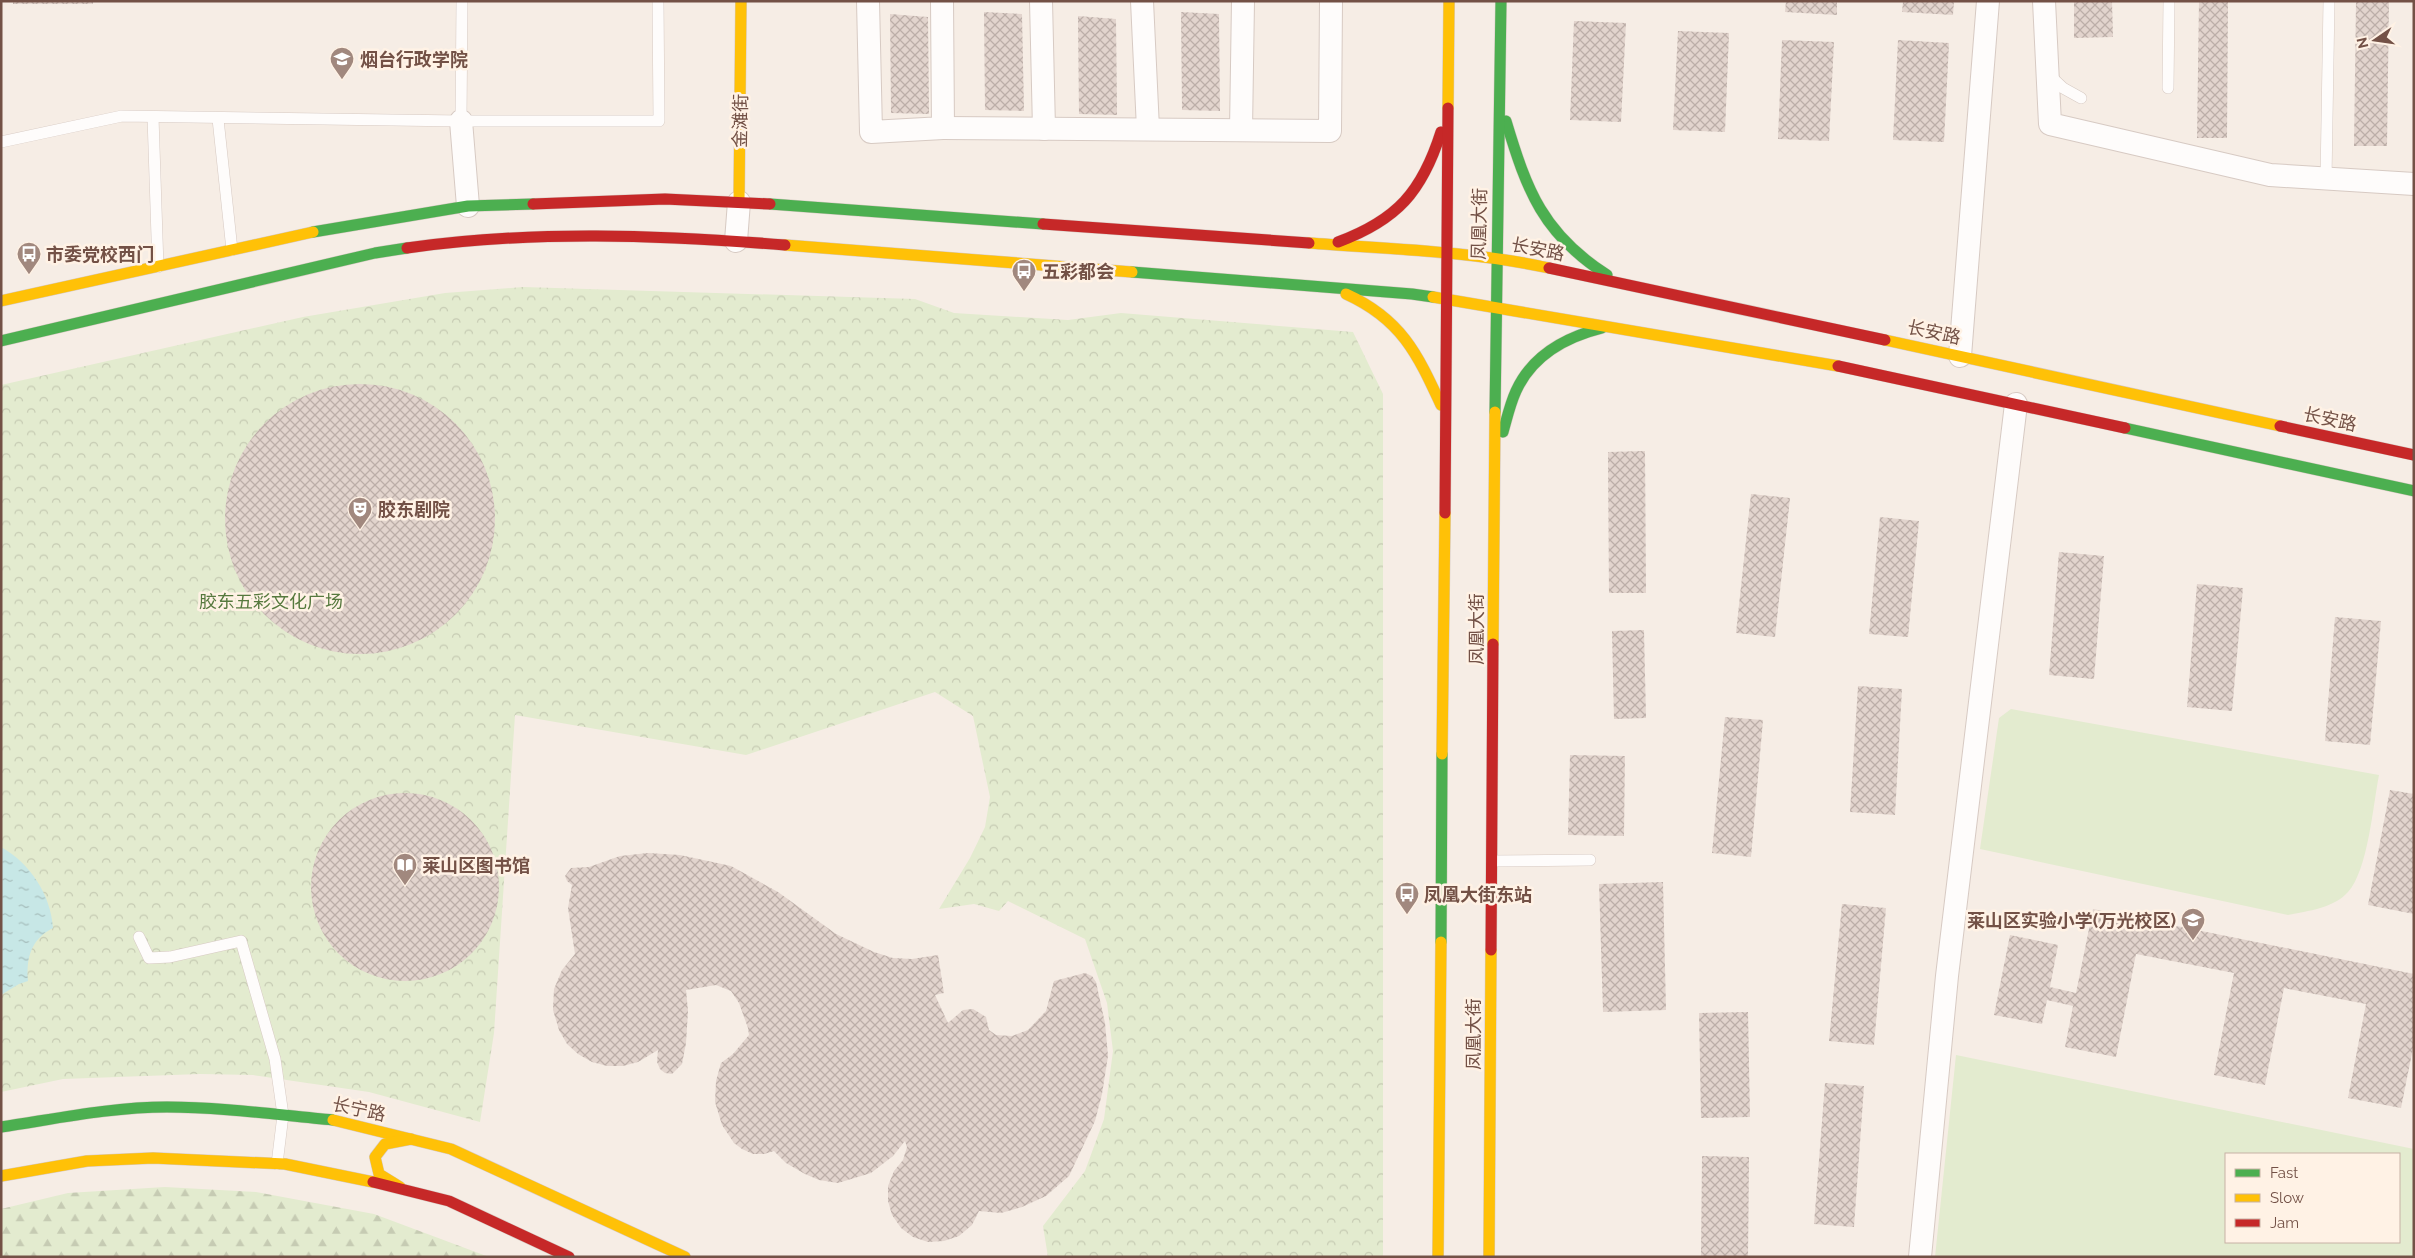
<svg xmlns="http://www.w3.org/2000/svg" width="2415" height="1258" font-family="Raleway,'Noto Sans SC',sans-serif">
  <style>
    .grass { fill: #e3ebcf; fill-rule: evenodd }
    .forest { fill: url(#forest-firs) }
    .park { fill: url(#park-crowns) }
    .water { fill: url(#water-ripples) }
    .building { fill: url(#building-cross-hatch) }
    .lines { fill: none; stroke-linecap: round; stroke-linejoin: round }
    .lane-casing { stroke: #d7cac3; stroke-width: 12 }
    .street-casing { stroke: #d7cac3; stroke-width: 24 }
    .fast-casing { stroke: #d6c9c2; stroke-width: 12 }
    .slow-casing { stroke: #d6c9c2; stroke-width: 12 }
    .jam-casing { stroke: #d6c9c2; stroke-width: 12 }
    .lane { stroke: #fefcfb; stroke-width: 11 }
    .street { stroke: #fefcfb; stroke-width: 22 }
    .fast { stroke: #4caf50; stroke-width: 11 }
    .slow { stroke: #ffc107; stroke-width: 11 }
    .jam { stroke: #c62828; stroke-width: 11 }
    .labels { text-anchor: middle; dominant-baseline: central; stroke-width: 5; stroke-linejoin: round; paint-order: stroke }
    .poi-label { font-size: 18px; font-weight: bold; fill: #735146; stroke: #fff2e5; text-anchor: start }
    .street-label { font-size: 18px; fill: #735146; stroke: #fff2e5 }
    .park-label { font-size: 18px; fill: #56793e; stroke: #fff2e5 }
  </style>
  <defs>
    <pattern id="forest-firs" width="22" height="20" patternUnits="userSpaceOnUse" patternTransform="scale(1.25)"><rect width="22" height="20" fill="#e3ebcf"/><path d="M5 1l3.5 6h-7zM16 11l3.5 6h-7z" fill="#c6cbb3"/></pattern>
    <pattern id="park-crowns" width="20" height="18" patternUnits="userSpaceOnUse" patternTransform="scale(1.25)"><rect width="20" height="18" fill="#e3ebcf"/><path d="M2 6a3 3 0 1 1 6 0M12 15a3 3 0 1 1 6 0" fill="none" stroke="#c6cbb3"/></pattern>
    <pattern id="water-ripples" width="26" height="14" patternUnits="userSpaceOnUse" patternTransform="scale(1.25)"><rect width="26" height="14" fill="#c7e7e6"/><path d="M2 4q2-2 4 0t4 0M15 11q2-2 4 0t4 0" fill="none" stroke="#a6bebc"/></pattern>
    <pattern id="building-cross-hatch" width="8" height="8" patternUnits="userSpaceOnUse" patternTransform="scale(1.25)"><rect width="8" height="8" fill="#e2d4cd"/><path d="M0 0l8 8M0 8l8-8" fill="none" stroke="#bcaea8"/></pattern>
  </defs>
  <rect width="100%" height="100%" fill="#f6ede5"/>
  <g class="grass">
    <path d="M2011 709 2379 775C2373 805 2368 870 2348 892 2334 908 2308 911 2288 915L1980 849 1999 718Z"/>
    <path d="M1956 1055 2414 1149V1257H1935ZM2226 1154H2399V1242H2226Z"/>
  </g>
  <polygon class="forest" points="165,1187 256,1192 374,1214 489,1257 1,1257 1,1209 68,1193"/>
  <polygon class="park" points="523,287 915,299 954,313 1068,320 1121,313 1353,332 1383,394 1383,1257 1048,1257 1043,1226 1085,1171 1104,1119 1113,1051 1107,1003 1085,939 1008,901 999,911 974,904 939,909 970,858 985,827 990,797 973,716 935,692 746,755 515,715 494,1033 480,1122 369,1092 253,1075 200,1074 63,1079 1,1092 1,385 303,317 445,293"/>
  <path class="water" d="M1 847C30 863 51 895 53 928 31 939 26 958 28 981L19 984 1 995Z"/>
  <g class="building">
    <rect x="13" y="1" width="80" height="3"/>
    <polygon points="1786,1 1837,1 1837,15 1785,12"/>
    <polygon points="1903,1 1954,1 1953,15 1902,12"/>
    <polygon points="2074,1 2112,1 2113,37 2074,38"/>
    <polygon points="2199,1 2228,1 2227,138 2197,138"/>
    <polygon points="2356,1 2389,1 2387,146 2354,146"/>
    <polygon points="984,12 1022,14 1024,111 985,110"/>
    <polygon points="1181,12 1219,14 1220,111 1182,110"/>
    <polygon points="890,14 928,17 929,114 891,113"/>
    <polygon points="1078,16 1116,19 1117,115 1079,114"/>
    <polygon points="1574,21 1626,23 1621,122 1570,120"/>
    <polygon points="1678,31 1729,33 1725,132 1673,130"/>
    <polygon points="1782,40 1834,42 1829,141 1778,139"/>
    <polygon points="1898,40 1949,43 1944,142 1893,140"/>
    <circle cx="360" cy="519" r="135"/>
    <polygon points="1645,451 1646,593 1609,593 1608,452"/>
    <polygon points="1751,494 1790,498 1775,637 1736,633"/>
    <polygon points="1880,517 1919,521 1908,637 1869,634"/>
    <polygon points="2059,552 2104,556 2094,679 2049,675"/>
    <polygon points="2197,584 2243,588 2232,711 2187,707"/>
    <polygon points="2335,617 2381,621 2370,745 2325,741"/>
    <polygon points="1644,630 1646,718 1614,719 1612,631"/>
    <polygon points="1858,686 1902,689 1895,815 1850,812"/>
    <polygon points="1725,717 1763,720 1751,857 1712,853"/>
    <polygon points="1570,755 1625,756 1624,836 1568,835"/>
    <polygon points="2390,790 2414,794 2414,914 2368,905"/>
    <circle cx="405" cy="887" r="94"/>
    <polygon points="648,853 680,855 731,866 778,892 836,934 874,952 893,958 912,959 938,955 944,993 935,995 948,1023 963,1010 973,1009 986,1017 989,1030 996,1035 1012,1036 1028,1030 1046,1011 1054,981 1085,973 1092,976 1096,982 1105,1023 1108,1056 1102,1094 1095,1121 1069,1176 1046,1196 1022,1207 1001,1213 979,1211 972,1225 959,1236 944,1241 928,1242 913,1237 901,1228 892,1215 888,1201 888,1186 894,1171 903,1160 907,1147 905,1141 893,1156 871,1173 838,1183 819,1180 805,1174 786,1163 774,1151 764,1154 753,1154 742,1149 734,1143 722,1125 715,1102 716,1081 721,1063 733,1054 749,1035 748,1028 739,1003 731,991 716,985 686,990 688,1011 686,1043 682,1064 672,1074 665,1073 660,1069 657,1062 658,1050 638,1062 623,1066 607,1066 592,1062 578,1054 567,1044 559,1030 553,1010 554,989 562,970 575,954 568,908 572,885 567,881 565,876 571,868 589,867 620,856"/>
    <polygon points="1663,882 1666,1010 1603,1012 1599,884"/>
    <polygon points="1842,904 1886,908 1874,1045 1829,1041"/>
    <polygon points="2093,909 2414,974 2414,1043 2401,1108 2348,1098 2366,1004 2284,988 2265,1085 2214,1075 2234,973 2136,954 2116,1057 2065,1047 2073,1006 2047,1000 2042,1024 1994,1015 2010,935 2058,945 2050,987 2076,993"/>
    <polygon points="1748,1012 1750,1117 1701,1118 1699,1013"/>
    <polygon points="1825,1083 1864,1086 1854,1227 1814,1224"/>
    <polygon points="1702,1156 1749,1157 1748,1257 1701,1257"/>
  </g>
  <g class="lines">
    <defs>
      <g id="lane">
        <polyline points="2048,74 2063,88 2081,98"/>
        <polyline points="2168,88 2169,1"/>
        <polyline points="153,117 158,267"/>
        <polyline points="218,119 232,250"/>
        <polyline points="461,121 462,1"/>
        <polyline points="1,142 122,116 461,121 659,121 658,1"/>
        <polyline points="2326,179 2329,1"/>
        <polyline points="1492,861 1590,860"/>
        <polyline points="139,937 149,958 170,957 241,941 275,1059 283,1115 277,1164"/>
      </g>
      <g id="street">
        <polyline points="868,1 871,132 943,128 942,1"/>
        <polyline points="1041,1 1044,129"/>
        <polyline points="1142,1 1148,129"/>
        <polyline points="2044,1 2050,124 2270,175 2414,184"/>
        <polyline points="461,121 468,206"/>
        <polyline points="943,128 1330,131 1331,1"/>
        <polyline points="1241,130 1243,1"/>
        <polyline points="736,241 739,202"/>
        <polyline points="1960,356 1988,1"/>
        <polyline points="1920,1257 1947,976 2016,404"/>
      </g>
      <g id="fast">
        <path d="M1506 121C1527 191 1543 234 1607 275"/>
        <polyline points="770,204 1043,224"/>
        <polyline points="313,232 468,206 533,204"/>
        <polyline points="1132,272 1412,294 1433,297"/>
        <polyline points="1,341 375,253 407,248"/>
        <polyline points="1495,412 1501,1"/>
        <polyline points="2125,428 2414,491"/>
        <path d="M1503 432C1507 418 1510 404 1516 391 1532 356 1566 337 1602 328"/>
        <polyline points="1441,942 1442,754"/>
        <path d="M1 1127C55 1119 112 1107 167 1107 222 1107 278 1115 333 1120"/>
      </g>
      <g id="slow">
        <polyline points="1448,108 1449,1"/>
        <polyline points="739,202 741,1"/>
        <path d="M1309 243C1389 249 1471 251 1549 268"/>
        <polyline points="785,245 1132,272"/>
        <path d="M1346 294C1401 319 1417 353 1441 405"/>
        <polyline points="1433,297 1838,366"/>
        <polyline points="1,301 313,232"/>
        <polyline points="1885,340 2280,426"/>
        <polyline points="1493,644 1495,412"/>
        <polyline points="1442,754 1445,513"/>
        <polyline points="333,1120 451,1149 685,1257"/>
        <polyline points="1,1176 87,1161 153,1158 285,1164 373,1182"/>
        <polyline points="400,1187 379,1174 375,1157 385,1144 411,1139"/>
        <polyline points="1438,1257 1441,942"/>
        <polyline points="1489,1257 1491,950"/>
      </g>
      <g id="jam">
        <polyline points="533,204 665,199 770,204"/>
        <polyline points="1043,224 1309,243"/>
        <path d="M1338 242C1397 220 1422 192 1441 132"/>
        <path d="M407 248C532 230 660 235 785 245"/>
        <polyline points="1549,268 1885,340"/>
        <polyline points="1838,366 2125,428"/>
        <polyline points="2280,426 2414,455"/>
        <polyline points="1445,513 1448,108"/>
        <polyline points="1491,950 1493,644"/>
        <polyline points="373,1182 449,1201 569,1257"/>
      </g>
    </defs>
    <use href="#lane" class="lane-casing"/>
    <use href="#street" class="street-casing"/>
    <use href="#fast" class="fast-casing"/>
    <use href="#slow" class="slow-casing"/>
    <use href="#jam" class="jam-casing"/>
    <use href="#lane" class="lane"/>
    <use href="#street" class="street"/>
    <use href="#fast" class="fast"/>
    <use href="#slow" class="slow"/>
    <use href="#jam" class="jam"/>
  </g>
  <defs>
    <symbol id="university-pin" viewBox="-11 -11 22 30"><path d="M0 17L-7.5 6A9.5 9.5 0 1 1 7.5 6Z" fill="#a1887e" stroke="#fff2e5"/><path d="M0-5L7-2L0 1L-7-2ZM-4 1L0 2.5L4 1V4Q0 6-4 4Z" fill="#fff"/></symbol>
    <symbol id="bus-pin" viewBox="-11 -11 22 30"><path d="M0 17L-7.5 6A9.5 9.5 0 1 1 7.5 6Z" fill="#a1887e" stroke="#fff2e5"/><path d="M-5-6H5V4H4V6H2V4H-2V6H-4V4H-5ZM-3.5-4V0h7V-4ZM-3.5 1.2v1.5H-2V1.2ZM2 1.2v1.5H3.5V1.2Z" fill="#fff"/></symbol>
    <symbol id="theatre-pin" viewBox="-11 -11 22 30"><path d="M0 17L-7.5 6A9.5 9.5 0 1 1 7.5 6Z" fill="#a1887e" stroke="#fff2e5"/><path d="M-5-5.5Q0-4 5-5.5V0Q5 5 0 6Q-5 5-5 0ZM-3.3-2.5H-1v1.5H-3.3ZM1-2.5H3.3v1.5H1ZM-2.8 1Q0 5.5 2.8 1Z" fill="#fff"/></symbol>
    <symbol id="library-pin" viewBox="-11 -11 22 30"><path d="M0 17L-7.5 6A9.5 9.5 0 1 1 7.5 6Z" fill="#a1887e" stroke="#fff2e5"/><path d="M-6-4Q-3-5.5-.7-3.5V5Q-3 3-6 4ZM6-4Q3-5.5 .7-3.5V5Q3 3 6 4Z" fill="#fff"/></symbol>
    <symbol id="school-pin" viewBox="-11 -11 22 30"><path d="M0 17L-7.5 6A9.5 9.5 0 1 1 7.5 6Z" fill="#a1887e" stroke="#fff2e5"/><path d="M0-5L7-2L0 1L-7-2ZM-4 1L0 2.5L4 1V4Q0 6-4 4Z" fill="#fff"/></symbol>
  </defs>
  <g fill-rule="evenodd">
    <use href="#university-pin" x="328" y="45" width="28" height="38"/>
    <use href="#bus-pin" x="15" y="240" width="28" height="38"/>
    <use href="#bus-pin" x="1010" y="257" width="28" height="38"/>
    <use href="#theatre-pin" x="346" y="495" width="28" height="38"/>
    <use href="#library-pin" x="391" y="851" width="28" height="38"/>
    <use href="#bus-pin" x="1393" y="880" width="28" height="38"/>
    <use href="#school-pin" x="2179" y="906" width="28" height="38"/>
  </g>
  <g class="labels">
    <g class="poi-label">
      <text x="360" y="59">烟台行政学院</text>
      <text x="46" y="254">市委党校西门</text>
      <text x="1042" y="271">五彩都会</text>
      <text x="378" y="509">胶东剧院</text>
      <text x="422" y="865">莱山区图书馆</text>
      <text x="1424" y="894">凤凰大街东站</text>
      <text x="2176" y="920" text-anchor="end">莱山区实验小学(万光校区)</text>
    </g>
    <g class="street-label">
      <text transform="translate(740 121) rotate(-89)">金滩街</text>
      <text transform="translate(1479 224) rotate(-89)">凤凰大街</text>
      <text transform="translate(1538 249) rotate(11)">长安路</text>
      <text transform="translate(1934 332) rotate(12)">长安路</text>
      <text transform="translate(2330 419) rotate(12)">长安路</text>
      <text transform="translate(1476 629) rotate(-90)">凤凰大街</text>
      <text transform="translate(1473 1034) rotate(-90)">凤凰大街</text>
      <text transform="translate(359 1109) rotate(12)">长宁路</text>
    </g>
    <g class="park-label">
      <text x="271" y="601">胶东五彩文化广场</text>
    </g>
  </g>
  <rect width="2415" height="1258" fill="none" stroke="#735146" stroke-width="5"/>
  <rect x="2225" y="1153" width="175" height="90" fill="#fff2e5" stroke="#c7b2a5"/>
  <rect x="2235" y="1169" width="25" height="8" fill="#4caf50" stroke="#c7b2a5"/>
  <text x="2270" y="1178" font-size="15" fill="#735146">Fast</text>
  <rect x="2235" y="1194" width="25" height="8" fill="#ffc107" stroke="#c7b2a5"/>
  <text x="2270" y="1203" font-size="15" fill="#735146">Slow</text>
  <rect x="2235" y="1219" width="25" height="8" fill="#c62828" stroke="#c7b2a5"/>
  <text x="2270" y="1228" font-size="15" fill="#735146">Jam</text>
  <g transform="translate(2375 40) rotate(257)" stroke="#fff2e5" stroke-width="4" paint-order="stroke">
  <path d="M0-4L9 19L0 12L-9 19Z" fill="#735146"/>
  <text y="-8" font-size="14" font-weight="bold" text-anchor="middle" fill="#735146">N</text>
  </g>
</svg>
